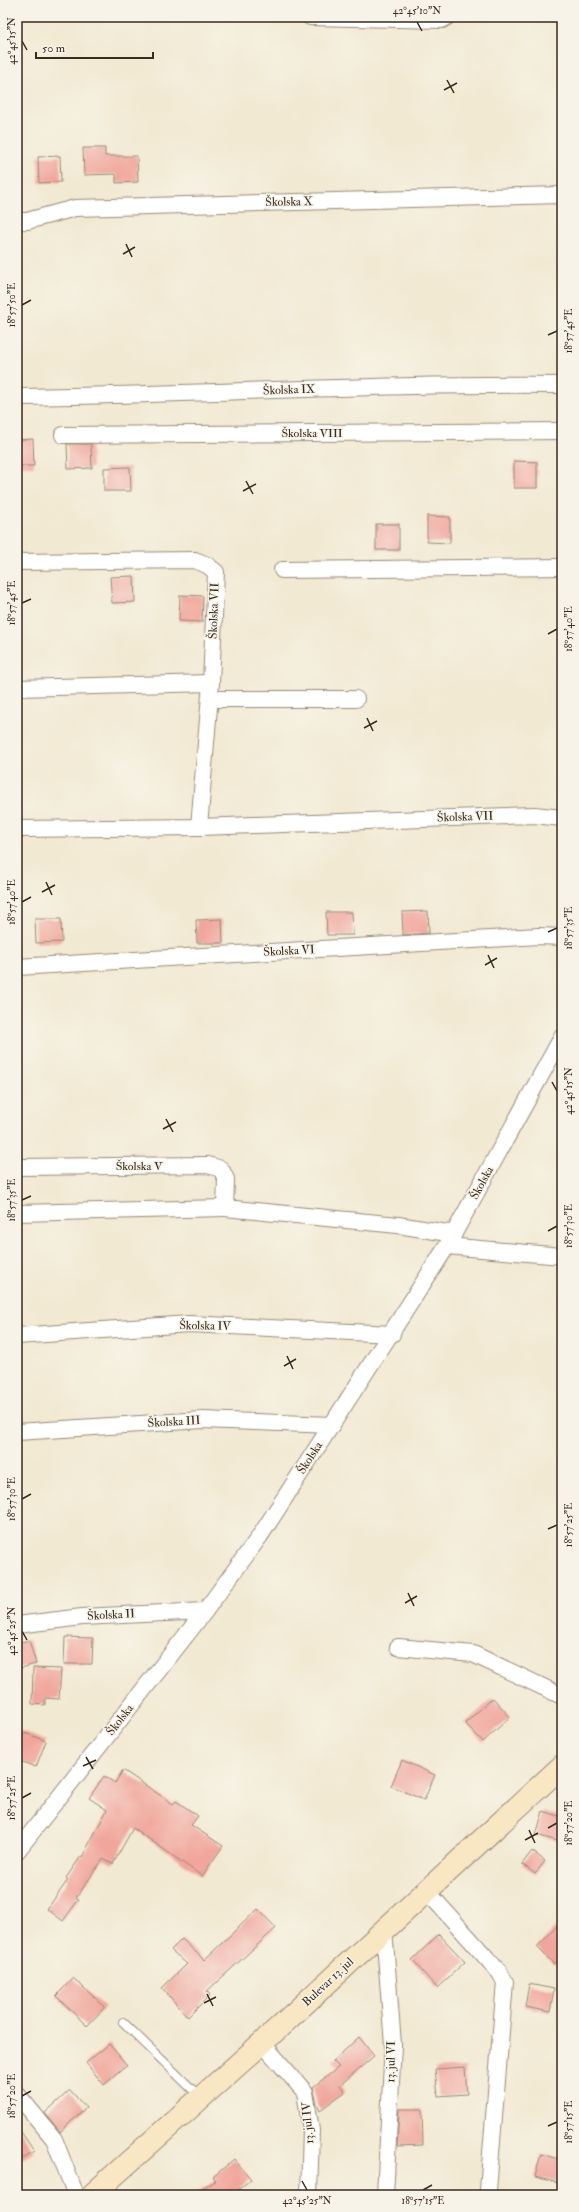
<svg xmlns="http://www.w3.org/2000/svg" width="579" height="2212" font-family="'IM FELL Double Pica',serif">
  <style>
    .building { fill: #f1a69b }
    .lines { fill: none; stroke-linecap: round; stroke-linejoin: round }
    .lane-casing { stroke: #968a78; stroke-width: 10 }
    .street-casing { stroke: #968a78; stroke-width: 18 }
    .secondary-casing { stroke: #968a78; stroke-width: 24 }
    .lane { stroke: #fff; stroke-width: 8 }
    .street { stroke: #fff; stroke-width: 16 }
    .secondary { stroke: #f9e7c3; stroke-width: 22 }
    .ticks { fill: none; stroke: #3b2a1e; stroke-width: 1.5 }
    .labels { text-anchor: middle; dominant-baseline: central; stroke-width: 3; stroke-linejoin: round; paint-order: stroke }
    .street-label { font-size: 12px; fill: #3b2a1e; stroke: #f7f3e8 }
    .neatline { fill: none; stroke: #3b2a1e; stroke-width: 1.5 }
    .ticks-label { font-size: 10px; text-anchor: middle; fill: #3b2a1e }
  </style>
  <rect width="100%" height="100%" fill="#f7f3e8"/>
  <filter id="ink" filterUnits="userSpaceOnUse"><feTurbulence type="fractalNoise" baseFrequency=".025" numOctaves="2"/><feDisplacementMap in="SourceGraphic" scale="8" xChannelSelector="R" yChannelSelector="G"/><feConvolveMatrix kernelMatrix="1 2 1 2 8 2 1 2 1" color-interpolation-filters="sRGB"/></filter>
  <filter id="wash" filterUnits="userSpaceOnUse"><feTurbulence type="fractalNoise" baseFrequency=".012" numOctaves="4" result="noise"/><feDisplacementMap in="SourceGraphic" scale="16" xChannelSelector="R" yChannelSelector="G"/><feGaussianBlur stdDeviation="0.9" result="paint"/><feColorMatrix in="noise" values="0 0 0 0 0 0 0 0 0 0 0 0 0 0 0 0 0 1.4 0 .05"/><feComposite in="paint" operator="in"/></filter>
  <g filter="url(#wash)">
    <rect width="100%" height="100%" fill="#f2e9d2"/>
    <g id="blocks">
      <g class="building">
        <polygon points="83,148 105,148 105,156 137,156 138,182 116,183 116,174 84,175"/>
        <polygon points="60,156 61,182 39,183 38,157"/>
        <polygon points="33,439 34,466 17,466 17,440"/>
        <polygon points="67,444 91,444 92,468 68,469"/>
        <polygon points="514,461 537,462 537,488 514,488"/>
        <polygon points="130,467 131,491 104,491 104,468"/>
        <polygon points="427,516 450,517 450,543 427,542"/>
        <rect x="376" y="524" width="23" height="26"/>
        <polygon points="134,576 135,602 112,603 110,577"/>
        <polygon points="180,595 203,596 202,622 179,621"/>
        <polygon points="428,911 429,933 403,935 402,912"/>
        <polygon points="326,912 352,912 353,935 327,935"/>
        <polygon points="35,919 61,919 62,942 36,943"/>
        <polygon points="222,919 223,943 197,943 196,920"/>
        <polygon points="65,1637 93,1638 92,1664 64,1664"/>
        <polygon points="29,1640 36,1664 17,1669 17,1643"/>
        <polygon points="33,1668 61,1669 59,1699 45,1698 45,1705 32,1704"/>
        <polygon points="493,1698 510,1717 483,1742 465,1723"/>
        <polygon points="20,1731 46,1741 36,1767 17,1760 17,1738"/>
        <polygon points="402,1760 435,1775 424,1800 391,1786"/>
        <polygon points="123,1770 173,1804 176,1801 198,1816 191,1825 223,1846 202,1876 133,1828 113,1864 103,1859 76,1898 79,1899 63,1921 47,1909 68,1880 66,1878 81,1856 82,1857 107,1810 89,1798 104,1776 115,1783"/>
        <polygon points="543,1811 562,1817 562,1829 558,1841 536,1835"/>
        <polygon points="532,1851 545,1861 535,1874 522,1864"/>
        <polygon points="258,1909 276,1928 207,1991 210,1995 188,2017 162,1988 187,1964 171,1950 182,1939 204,1960"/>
        <polygon points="562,1921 562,1955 554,1964 537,1947"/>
        <polygon points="439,1934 465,1962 437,1988 412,1960"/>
        <polygon points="73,1978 105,2007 87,2026 56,1996"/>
        <polygon points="529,1984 554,1989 550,2012 525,2007"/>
        <polygon points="359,2037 374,2056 340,2085 345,2092 320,2110 317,2104 313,2087 339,2067 333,2061"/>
        <polygon points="109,2044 127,2065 104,2085 86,2063"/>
        <polygon points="465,2067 467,2094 438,2096 435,2069"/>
        <polygon points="70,2090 86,2108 60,2132 45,2113"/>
        <polygon points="399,2109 422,2109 423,2145 397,2146"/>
        <polygon points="17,2126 34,2151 17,2162"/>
        <polygon points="541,2154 562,2160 562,2184 535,2177"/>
        <polygon points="234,2159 251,2179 232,2195 191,2195 216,2180 213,2177"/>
      </g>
    </g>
  </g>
  <g filter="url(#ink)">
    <use href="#blocks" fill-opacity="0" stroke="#968a78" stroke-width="1"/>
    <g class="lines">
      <defs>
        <polyline id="lane" points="123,2022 200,2097"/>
        <g id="street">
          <polyline points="310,17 442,20 447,17"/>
          <polyline points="17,221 27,221 75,208 562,195"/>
          <path d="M17 397C199 395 380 383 562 385"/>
          <polyline points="63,435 562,431"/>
          <polyline points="17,562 195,560 207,565 216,572 211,683 199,827"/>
          <polyline points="282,570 562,567"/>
          <polyline points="17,688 211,683"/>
          <polyline points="210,699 356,699"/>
          <polyline points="17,829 199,827 534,815 562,818"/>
          <polyline points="17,967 539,936 562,937"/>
          <polyline points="17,1167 208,1165 221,1169 226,1179 225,1208 398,1225 454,1234"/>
          <polyline points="17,1213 225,1208"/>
          <polyline points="447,1246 562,1256"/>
          <polyline points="17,1336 189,1324 392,1334"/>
          <polyline points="17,1432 202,1420 331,1425"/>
          <polyline points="17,1625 82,1617 205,1611"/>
          <polyline points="398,1647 473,1654 562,1696"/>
          <polyline points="17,1851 205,1611 260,1536 447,1246 562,1037"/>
          <polyline points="426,1890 500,1973 505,1982 488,2190"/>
          <polyline points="384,1929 393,2045 385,2195"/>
          <polyline points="262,2043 305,2092 311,2130 309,2195"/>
          <polyline points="17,2094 54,2139 76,2195"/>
        </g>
        <polyline id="secondary" points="92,2195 262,2043 562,1766"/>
      </defs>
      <use href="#lane" class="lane-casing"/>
      <use href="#street" class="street-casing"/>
      <use href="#secondary" class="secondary-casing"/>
      <use href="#lane" class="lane"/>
      <use href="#street" class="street"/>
      <use href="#secondary" class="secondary"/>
    </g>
  </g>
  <path class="ticks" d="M417 22 422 31M22 41 27 50M447 80 454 93M444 90 457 83M126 244 132 257M123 254 135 247M22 305 31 300M548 335 557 331M246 481 253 494M243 491 256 484M22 603 31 599M548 634 557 629M367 718 373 731M364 728 377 721M46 882 52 895M42 892 55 885M22 902 31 897M548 932 557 928M488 955 494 968M485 965 497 958M552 1082 557 1091M166 1119 173 1132M163 1129 176 1122M22 1200 31 1196M548 1231 557 1226M287 1356 293 1369M284 1366 296 1359M22 1499 31 1494M548 1529 557 1525M408 1593 414 1606M405 1603 417 1596M22 1631 27 1640M86 1757 93 1769M83 1766 96 1760M22 1798 31 1793M548 1828 557 1823M529 1830 535 1843M525 1840 538 1833M207 1994 213 2006M204 2003 216 1997M22 2096 31 2091M548 2126 557 2122M302 2181 307 2190M423 2190 432 2185"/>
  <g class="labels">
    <g class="street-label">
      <text transform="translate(289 202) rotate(-1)">Školska X</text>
      <text transform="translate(289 390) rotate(-2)">Školska IX</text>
      <text x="312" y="433">Školska VIII</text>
      <text transform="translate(214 611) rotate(-88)">Školska VII</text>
      <text transform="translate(465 817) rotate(-2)">Školska VII</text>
      <text transform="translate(289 951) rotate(-3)">Školska VI</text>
      <text x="139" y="1166">Školska V</text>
      <text transform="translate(482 1183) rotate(-61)">Školska</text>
      <text transform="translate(205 1326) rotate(1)">Školska IV</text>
      <text transform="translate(174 1422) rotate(-3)">Školska III</text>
      <text transform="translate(310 1458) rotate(-57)">Školska</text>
      <text transform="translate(111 1615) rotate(-3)">Školska II</text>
      <text transform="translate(120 1720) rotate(-52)">Školska</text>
      <text transform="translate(328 1982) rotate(-43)">Bulevar 13. jul</text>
      <text transform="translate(391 2062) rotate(-89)">13. jul VI</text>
      <text transform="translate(308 2123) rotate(-95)">13. jul IV</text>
    </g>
  </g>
  <rect width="579" height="2212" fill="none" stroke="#f7f3e8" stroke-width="44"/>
  <path d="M36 52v6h117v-6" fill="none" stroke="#3b2a1e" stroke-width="2"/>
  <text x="42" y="52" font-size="12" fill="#3b2a1e" stroke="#f7f3e8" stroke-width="3" paint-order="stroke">50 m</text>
  <rect x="22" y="22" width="535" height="2168" class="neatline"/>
  <g class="ticks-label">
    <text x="417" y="14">42°45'10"N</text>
    <text transform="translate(11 41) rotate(-90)" y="4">42°45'15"N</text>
    <text transform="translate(11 305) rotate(-90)" y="4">18°57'50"E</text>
    <text transform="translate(568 331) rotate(-90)" y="4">18°57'45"E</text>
    <text transform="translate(11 603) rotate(-90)" y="4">18°57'45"E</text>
    <text transform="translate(568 629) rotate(-90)" y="4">18°57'40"E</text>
    <text transform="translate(11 902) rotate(-90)" y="4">18°57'40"E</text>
    <text transform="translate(568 928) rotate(-90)" y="4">18°57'35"E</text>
    <text transform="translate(568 1091) rotate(-90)" y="4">42°45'15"N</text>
    <text transform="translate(11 1200) rotate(-90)" y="4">18°57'35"E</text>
    <text transform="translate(568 1226) rotate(-90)" y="4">18°57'30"E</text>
    <text transform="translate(11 1499) rotate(-90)" y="4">18°57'30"E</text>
    <text transform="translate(568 1525) rotate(-90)" y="4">18°57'25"E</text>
    <text transform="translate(11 1631) rotate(-90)" y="4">42°45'25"N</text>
    <text transform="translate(11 1798) rotate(-90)" y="4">18°57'25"E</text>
    <text transform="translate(568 1823) rotate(-90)" y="4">18°57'20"E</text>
    <text transform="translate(11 2096) rotate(-90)" y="4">18°57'20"E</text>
    <text transform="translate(568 2122) rotate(-90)" y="4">18°57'15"E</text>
    <text x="307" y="2204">42°45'25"N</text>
    <text x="423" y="2204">18°57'15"E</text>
  </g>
</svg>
